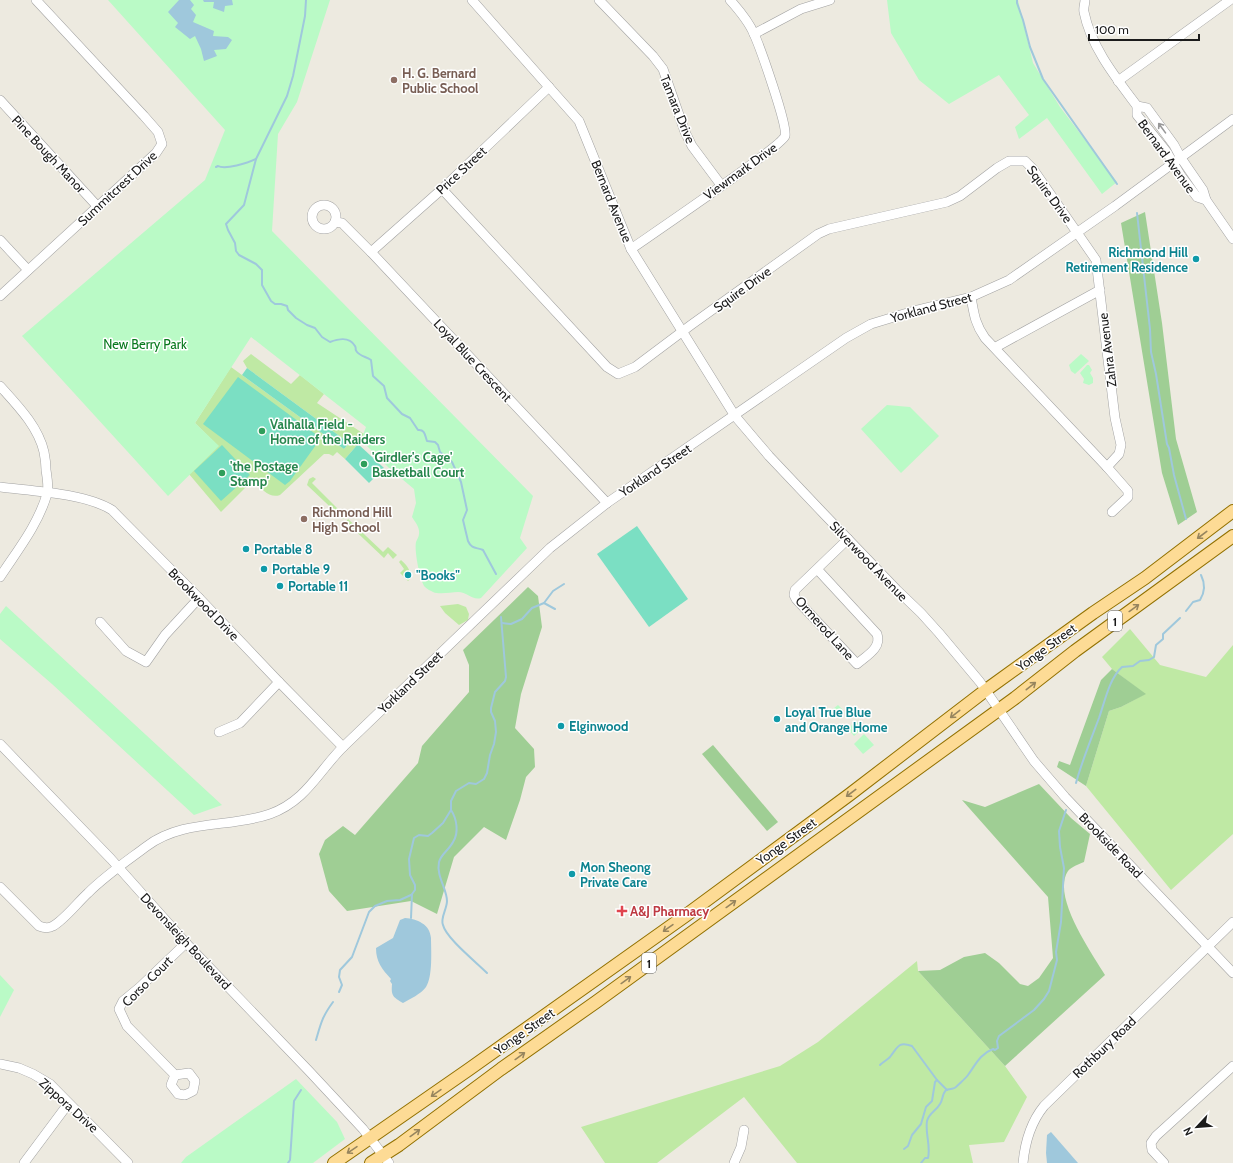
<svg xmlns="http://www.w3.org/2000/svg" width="1233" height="1163" font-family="Cabin,sans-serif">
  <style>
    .grass { fill: #bfe9a4 }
    .forest { fill: #9fce94 }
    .park { fill: #bafac6 }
    .pitch { fill: #7bdfc3 }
    .water { fill: #9fc8dc }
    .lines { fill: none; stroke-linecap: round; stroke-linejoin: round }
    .stream { stroke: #9fc8dc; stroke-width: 2 }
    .minor-casing { stroke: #a2a2a2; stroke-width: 10 }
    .major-casing { stroke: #927100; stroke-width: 14 }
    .minor { stroke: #fff; stroke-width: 9 }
    .major { stroke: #fddb95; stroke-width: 12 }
    .oneway { stroke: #989898 }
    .oneway2 { stroke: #97855e }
    .education-dot { fill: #8d6e63; stroke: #fff; stroke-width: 1.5 }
    .culture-dot { fill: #0f9aa8; stroke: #fff; stroke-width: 1.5 }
    .leisure-dot { fill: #2e9e5b; stroke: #fff; stroke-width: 1.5 }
    .health-dot { fill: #e0444e; stroke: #fff; stroke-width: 1.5 }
    .labels { text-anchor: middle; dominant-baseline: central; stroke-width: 3; stroke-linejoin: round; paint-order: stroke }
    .shield { fill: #fff; stroke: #5f5f5f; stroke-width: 1 }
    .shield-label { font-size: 12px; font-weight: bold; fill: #1b1b1b }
    .education-label { font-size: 13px; font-weight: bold; fill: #785e54; stroke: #fff; text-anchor: start }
    .street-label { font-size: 13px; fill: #1b1b1b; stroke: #fff }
    .culture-label { font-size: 13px; font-weight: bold; fill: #0d838f; stroke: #fff; text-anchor: start }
    .park-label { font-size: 13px; fill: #09791e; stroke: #fff }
    .leisure-label { font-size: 13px; font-weight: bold; fill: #27864d; stroke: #fff; text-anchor: start }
    .health-label { font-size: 13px; font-weight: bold; fill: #be3a42; stroke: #fff; text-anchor: start }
  </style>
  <rect width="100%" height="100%" fill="#edeae0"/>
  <g class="grass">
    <path d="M251 354 291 384 300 375 324 394 317 403 364 434 358 444 345 459 337 452 333 456 329 454H324L280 495C269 499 261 488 253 480L221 512 189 474 218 446 195 423 231 367 344 449 349 443 247 368 243 361Z"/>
    <polygon points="313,477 316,479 312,483 346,517 343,519 307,485 309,479"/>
    <polygon points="348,519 383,552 388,547 397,555 393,559 388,553 384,558 346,522"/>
    <path d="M401 560C408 566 410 570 411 578L408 581 400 573 404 569 399 562Z"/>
    <polygon points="458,604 466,607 469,614 468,620 459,625 445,613 440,606"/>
    <polygon points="1130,629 1160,665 1206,677 1233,645 1233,834 1171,890 1086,786 1109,711 1121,707 1145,694 1112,669 1102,657"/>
    <polygon points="917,961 918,971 1005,1066 1027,1097 1004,1142 969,1145 973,1163 797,1163 744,1097 657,1163 605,1163 581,1127 780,1066 818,1042"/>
  </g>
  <g class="forest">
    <polygon points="1145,212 1162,323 1176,439 1197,512 1178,525 1162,473 1121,223"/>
    <polygon points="528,587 538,596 542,627 521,694 515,728 534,749 535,767 526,777 520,800 506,840 484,827 454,857 437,914 411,901 347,911 329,891 319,854 325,840 343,826 355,835 418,763 422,746 469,692 469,665 463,650"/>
    <polygon points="1112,669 1146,694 1121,707 1109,711 1086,786 1057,767 1059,761 1070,765 1101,680"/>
    <polygon points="713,745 778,822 767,831 702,754"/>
    <path d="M1039 784 1071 818 1090 834 1084 862C1079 864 1071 867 1068 871 1051 896 1092 953 1105 975L1005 1066 918 971 940 970 964 957 985 953 999 963 1020 984 1028 986 1039 978 1053 958 1048 897 962 800 985 807Z"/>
  </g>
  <g class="park">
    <path d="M108 0H330L297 102 278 134 272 231 533 496 520 538 527 548 481 598C473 601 467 592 458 592 451 592 440 595 433 592 431 591 427 589 425 587 420 581 414 550 416 542 417 539 419 537 419 534 420 527 415 522 412 517L416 503 414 489 390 469 361 440 366 427 251 337 195 423 219 446 168 496 22 336 205 180 225 130Z"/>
    <polygon points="887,0 1018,0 1033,63 1060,107 1117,182 1102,194 1047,118 1019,139 1015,127 1029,115 999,75 949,104 919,80 891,33"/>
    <polygon points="1081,354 1089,361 1075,374 1071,371 1069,365"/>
    <polygon points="1087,365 1089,365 1092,370 1090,373 1093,378 1093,383 1089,385 1083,383 1084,379 1080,373"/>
    <polygon points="887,405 910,407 939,436 901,473 861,429"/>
    <polygon points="6,606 222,805 194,815 52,684 0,639 0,614"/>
    <polygon points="838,705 843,710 834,717 829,712"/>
    <polygon points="856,721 863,728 854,736 848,729"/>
    <polygon points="864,734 874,745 863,754 854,744"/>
    <polygon points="0,975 14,990 0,1017"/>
    <polygon points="296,1079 337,1122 345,1139 313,1163 181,1163 186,1157"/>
  </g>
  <g class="pitch">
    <polygon points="247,368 349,443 344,449 242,375"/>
    <polygon points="238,377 321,438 290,481 285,485 203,424"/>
    <polygon points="358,444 384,468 369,483 345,459"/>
    <polygon points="222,445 250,475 221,501 194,471"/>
    <polygon points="637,526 688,599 649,627 597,554"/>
  </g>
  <g class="water">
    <polygon points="179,0 190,0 194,5 191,9 196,15 193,22 214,31 213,36 228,37 232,40 226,49 214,50 217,56 204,61 201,49 195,36 190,39 175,27 178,23 168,12"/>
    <polygon points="203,0 232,0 233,5 225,6 224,12 213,8 214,2 204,2"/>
    <path d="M405 918C417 919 430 924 431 938 431 950 433 976 426 987 421 994 410 999 403 1003 393 997 391 996 392 984L390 981 391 979C382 969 376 962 376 948L393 938 400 920Z"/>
    <polygon points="1051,1132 1078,1163 1047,1163 1046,1153 1047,1135"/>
  </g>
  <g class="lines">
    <g class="stream">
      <path d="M306 0 305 16 293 76 287 96 256 159 244 205 226 224 228 230 235 243 236 251 239 255 256 264 262 270V285L271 301 275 304H281L287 306 288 310 296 318 307 325 315 328 322 337 330 342C338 339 349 336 355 346 357 350 354 348 357 352 360 356 367 357 371 360L373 376 384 386 387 398 402 414 410 418 418 430C425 429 425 436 427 441L435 442 438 445 440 452 452 462 461 482 467 510 463 520 468 541C472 550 477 547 483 550L496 574"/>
      <polyline points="1017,0 1017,3 1023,20 1030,47 1043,79 1117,184"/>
      <path d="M216 167 218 166C225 170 248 163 256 159"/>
      <polyline points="1137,213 1150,329 1151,352 1156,374 1167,444 1169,448 1174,475 1186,519"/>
      <polyline points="544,603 555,609"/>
      <path d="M1186 611 1193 602 1200 600C1205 592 1205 583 1201 575"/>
      <polyline points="502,623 511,624 522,619 532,608 544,603 553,591 564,584"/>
      <path d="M1076 783C1082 761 1091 739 1099 718 1105 701 1109 679 1122 667L1133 666 1140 661 1149 660 1154 657 1156 645 1163 639V634L1180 618"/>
      <path d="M451 810C457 819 459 833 453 842 449 850 441 854 439 862 436 876 447 889 447 901 447 909 440 918 443 925 446 938 476 962 487 973"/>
      <polyline points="411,918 412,894 415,890 415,885 410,875 409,859 414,838 419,835 428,836 432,833 443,823 451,810 451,801 456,791 469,783 476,784 484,779 487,773 490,755 494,744 496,732 495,721 491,712 491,708 495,692 505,681 506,677 501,617"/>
      <polyline points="339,992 342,985 339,977 340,970 352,957 369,912 375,906 387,901 400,900 411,895"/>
      <path d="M316 1040C321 1023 322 1017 333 1002"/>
      <path d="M880 1065C883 1062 887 1060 890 1057 898 1047 898 1041 912 1046L937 1080 947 1090"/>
      <polyline points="904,1149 908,1146 912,1135 921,1124 926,1107 932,1101 935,1082 937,1080"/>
      <polyline points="288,1163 290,1160 294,1101 301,1090"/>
      <path d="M921 1163 925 1158H928C931 1146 925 1134 927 1121 929 1113 936 1111 940 1104 943 1100 942 1094 946 1090 950 1088 954 1090 957 1086 961 1082 965 1079 968 1075 976 1064 980 1054 993 1049L995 1050 998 1048 997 1041 999 1036 1034 1010 1044 999 1049 991 1057 960 1056 952 1061 922 1064 868 1060 847 1059 831 1066 810"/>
    </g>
    <defs>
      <g id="minor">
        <polyline points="472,0 579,121 631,249 735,416 769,456 823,513 897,590 921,613 939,633 980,682 1034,761 1065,797 1233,973"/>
        <polyline points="599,0 653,56 663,69 685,132 692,146 721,185"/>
        <path d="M1085 0C1085 4 1083 8 1084 12 1091 47 1116 78 1137 106V115L1166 151 1181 176 1197 197 1206 200"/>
        <polyline points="754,34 801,9 830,0"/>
        <polyline points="1118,81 1230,0"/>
        <polyline points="0,100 98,207"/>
        <polyline points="1137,106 1147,108 1174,145 1181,158 1203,190 1206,200 1233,239"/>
        <polyline points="442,189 607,367 618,374 635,367 691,325 818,234 829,229 947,202 960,196 997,168 1009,161 1025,161 1033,169 1096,260 1115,418 1121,445 1119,454 1107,467"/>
        <circle cx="324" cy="217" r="12"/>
        <polyline points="335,222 342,223 371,252 607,503"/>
        <polyline points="0,240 28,270"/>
        <path d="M631 249C651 235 781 147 785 136 788 126 760 47 754 34 749 22 739 10 730 0"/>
        <polyline points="371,252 442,189 549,87"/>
        <polyline points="0,296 156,153 162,144 158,132 144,116 36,0"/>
        <path d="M971 297C974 314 975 324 985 338L1107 467 1128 491V497L1112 512"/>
        <polyline points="996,347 1100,290"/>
        <path d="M0 386C17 405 38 426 44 452 45 457 46 464 46 470 47 477 49 487 47 494 38 525 17 551 0 577"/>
        <path d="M0 487C32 491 85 493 112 510L199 598 279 682 343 747"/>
        <path d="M817 569 877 634C882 648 866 656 857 664L796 599 794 595 795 590 848 539"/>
        <polyline points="100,622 126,651 146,662 165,635 199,598"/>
        <polyline points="219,732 240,723 279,682"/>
        <polyline points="0,744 111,859 186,943 309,1071 363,1129 389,1163"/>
        <path d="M0 887 39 926C44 928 48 929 53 926 64 920 78 902 88 893 106 875 127 861 147 846 183 819 230 828 270 814 306 801 318 772 343 747L550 548 607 503 846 338 871 324 917 310 971 297 1009 280 1115 206 1233 119"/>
        <polyline points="0,1064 19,1068 33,1074 50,1084 128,1163"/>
        <polygon points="189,1073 195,1081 193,1091 185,1095 178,1094 171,1085 175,1075"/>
        <polyline points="175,1075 127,1026 119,1009 123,1001 140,987 186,943"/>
        <polyline points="24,1163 68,1104"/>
        <polyline points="734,1163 741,1147 744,1130"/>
        <path d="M1023 1163C1025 1142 1031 1122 1044 1106L1233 922"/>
        <polyline points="1164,1163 1152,1150 1151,1143 1156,1136 1233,1066"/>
      </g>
      <g id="major">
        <polyline points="334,1163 468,1070 685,916 849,795 986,690 1093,613 1145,578 1233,511"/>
        <polyline points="371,1163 399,1145 501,1069 596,1002 1015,698 1075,651 1233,536"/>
      </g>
    </defs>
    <use href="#minor" class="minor-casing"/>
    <use href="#major" class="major-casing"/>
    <use href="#minor" class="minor"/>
    <use href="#major" class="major"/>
  </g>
  <defs><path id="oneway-shaft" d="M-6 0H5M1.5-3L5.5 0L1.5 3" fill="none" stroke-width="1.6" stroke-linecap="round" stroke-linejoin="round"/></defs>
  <use class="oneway" href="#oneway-shaft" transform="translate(1162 128) rotate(-126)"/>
  <g class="oneway2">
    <use href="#oneway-shaft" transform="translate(1202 535) rotate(143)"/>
    <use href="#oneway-shaft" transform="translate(1134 608) rotate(-36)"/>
    <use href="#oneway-shaft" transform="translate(1031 686) rotate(-38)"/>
    <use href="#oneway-shaft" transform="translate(955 714) rotate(142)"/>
    <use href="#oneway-shaft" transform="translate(851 793) rotate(143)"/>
    <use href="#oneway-shaft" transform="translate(731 904) rotate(-36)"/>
    <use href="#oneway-shaft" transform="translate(668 928) rotate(145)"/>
    <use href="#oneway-shaft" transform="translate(626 980) rotate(-36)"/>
    <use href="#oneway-shaft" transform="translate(520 1056) rotate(-36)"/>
    <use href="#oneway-shaft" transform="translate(436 1093) rotate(145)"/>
    <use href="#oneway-shaft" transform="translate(415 1133) rotate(-36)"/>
    <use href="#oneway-shaft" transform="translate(352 1150) rotate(146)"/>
  </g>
  <g class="education-dot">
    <circle cx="394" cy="80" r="4"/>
    <circle cx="304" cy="519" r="4"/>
  </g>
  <g class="culture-dot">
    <circle cx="1196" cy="259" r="4"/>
    <circle cx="246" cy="549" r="4"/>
    <circle cx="264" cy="569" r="4"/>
    <circle cx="408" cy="575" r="4"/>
    <circle cx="280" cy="586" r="4"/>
    <circle cx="777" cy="719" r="4"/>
    <circle cx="561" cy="726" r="4"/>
    <circle cx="572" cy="874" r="4"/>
  </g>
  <g class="leisure-dot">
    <circle cx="262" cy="431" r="4"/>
    <circle cx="364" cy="464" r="4"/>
    <circle cx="222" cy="473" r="4"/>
  </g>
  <path class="health-dot" d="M620 905h4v4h4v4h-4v4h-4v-4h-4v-4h4z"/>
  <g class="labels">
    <g class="shield">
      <rect x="1108" y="611" width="14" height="20" rx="3"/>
      <rect x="642" y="953" width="14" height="20" rx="3"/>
    </g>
    <g class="shield-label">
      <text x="1115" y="621">1</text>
      <text x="649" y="963">1</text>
    </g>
    <g class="education-label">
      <text x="402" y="73">H. G. Bernard<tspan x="402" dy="15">Public School</tspan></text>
      <text x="312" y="512">Richmond Hill<tspan x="312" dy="15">High School</tspan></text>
    </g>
    <g class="street-label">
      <text transform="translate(678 109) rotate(68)">Tamara Drive</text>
      <text transform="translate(49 154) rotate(47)">Pine Bough Manor</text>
      <text transform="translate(1167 156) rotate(54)">Bernard Avenue</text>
      <text transform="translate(461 170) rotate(-43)">Price Street</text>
      <text transform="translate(740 171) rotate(-36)">Viewmark Drive</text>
      <text transform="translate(117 188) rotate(-43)">Summitcrest Drive</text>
      <text transform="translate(1050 194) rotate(54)">Squire Drive</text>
      <text transform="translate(612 201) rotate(68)">Bernard Avenue</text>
      <text transform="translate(742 289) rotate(-36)">Squire Drive</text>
      <text transform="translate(931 307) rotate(-15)">Yorkland Street</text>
      <text transform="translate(1107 350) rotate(-97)">Zahra Avenue</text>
      <text transform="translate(473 360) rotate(47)">Loyal Blue Crescent</text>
      <text transform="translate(655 470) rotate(-34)">Yorkland Street</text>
      <text transform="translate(869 561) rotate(46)">Silverwood Avenue</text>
      <text transform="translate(204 604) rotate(46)">Brookwood Drive</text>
      <text transform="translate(825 628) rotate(48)">Ormerod Lane</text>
      <text transform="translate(1046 647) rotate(-36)">Yonge Street</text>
      <text transform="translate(410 682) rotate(-44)">Yorkland Street</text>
      <text transform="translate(786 841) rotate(-36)">Yonge Street</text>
      <text transform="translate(1111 845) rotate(46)">Brookside Road</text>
      <text transform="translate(186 941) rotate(47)">Devonsleigh Boulevard</text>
      <text transform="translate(147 981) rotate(-45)">Corso Court</text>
      <text transform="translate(524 1031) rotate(-35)">Yonge Street</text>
      <text transform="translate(1104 1047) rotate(-44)">Rothbury Road</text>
      <text transform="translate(69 1105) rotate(42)">Zippora Drive</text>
    </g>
    <g class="culture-label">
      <text x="1188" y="252" text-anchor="end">Richmond Hill<tspan x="1188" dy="15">Retirement Residence</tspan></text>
      <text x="254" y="549">Portable 8</text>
      <text x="272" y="569">Portable 9</text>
      <text x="416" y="575">"Books"</text>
      <text x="288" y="586">Portable 11</text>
      <text x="785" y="712">Loyal True Blue<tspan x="785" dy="15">and Orange Home</tspan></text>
      <text x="569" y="726">Elginwood</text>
      <text x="580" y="867">Mon Sheong<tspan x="580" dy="15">Private Care</tspan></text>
    </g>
    <g class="park-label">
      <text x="145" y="344">New Berry Park</text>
    </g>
    <g class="leisure-label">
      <text x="270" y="424">Valhalla Field -<tspan x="270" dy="15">Home of the Raiders</tspan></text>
      <text x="372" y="457">'Girdler's Cage'<tspan x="372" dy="15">Basketball Court</tspan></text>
      <text x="230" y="466">'the Postage<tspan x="230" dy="15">Stamp'</tspan></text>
    </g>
    <g class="health-label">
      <text x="630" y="911">A&amp;J Pharmacy</text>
    </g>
  </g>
  <g transform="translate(1197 1127) rotate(244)" stroke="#ffffff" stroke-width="3" paint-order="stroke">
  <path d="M0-3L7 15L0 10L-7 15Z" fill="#1b1b1b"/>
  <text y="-6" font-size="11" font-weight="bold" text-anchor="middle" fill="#1b1b1b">N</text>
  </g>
  <path d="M1089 34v6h110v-6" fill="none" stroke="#1b1b1b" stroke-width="2"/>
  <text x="1095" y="34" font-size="12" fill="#1b1b1b" stroke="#ffffff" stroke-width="3" paint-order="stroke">100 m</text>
</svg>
